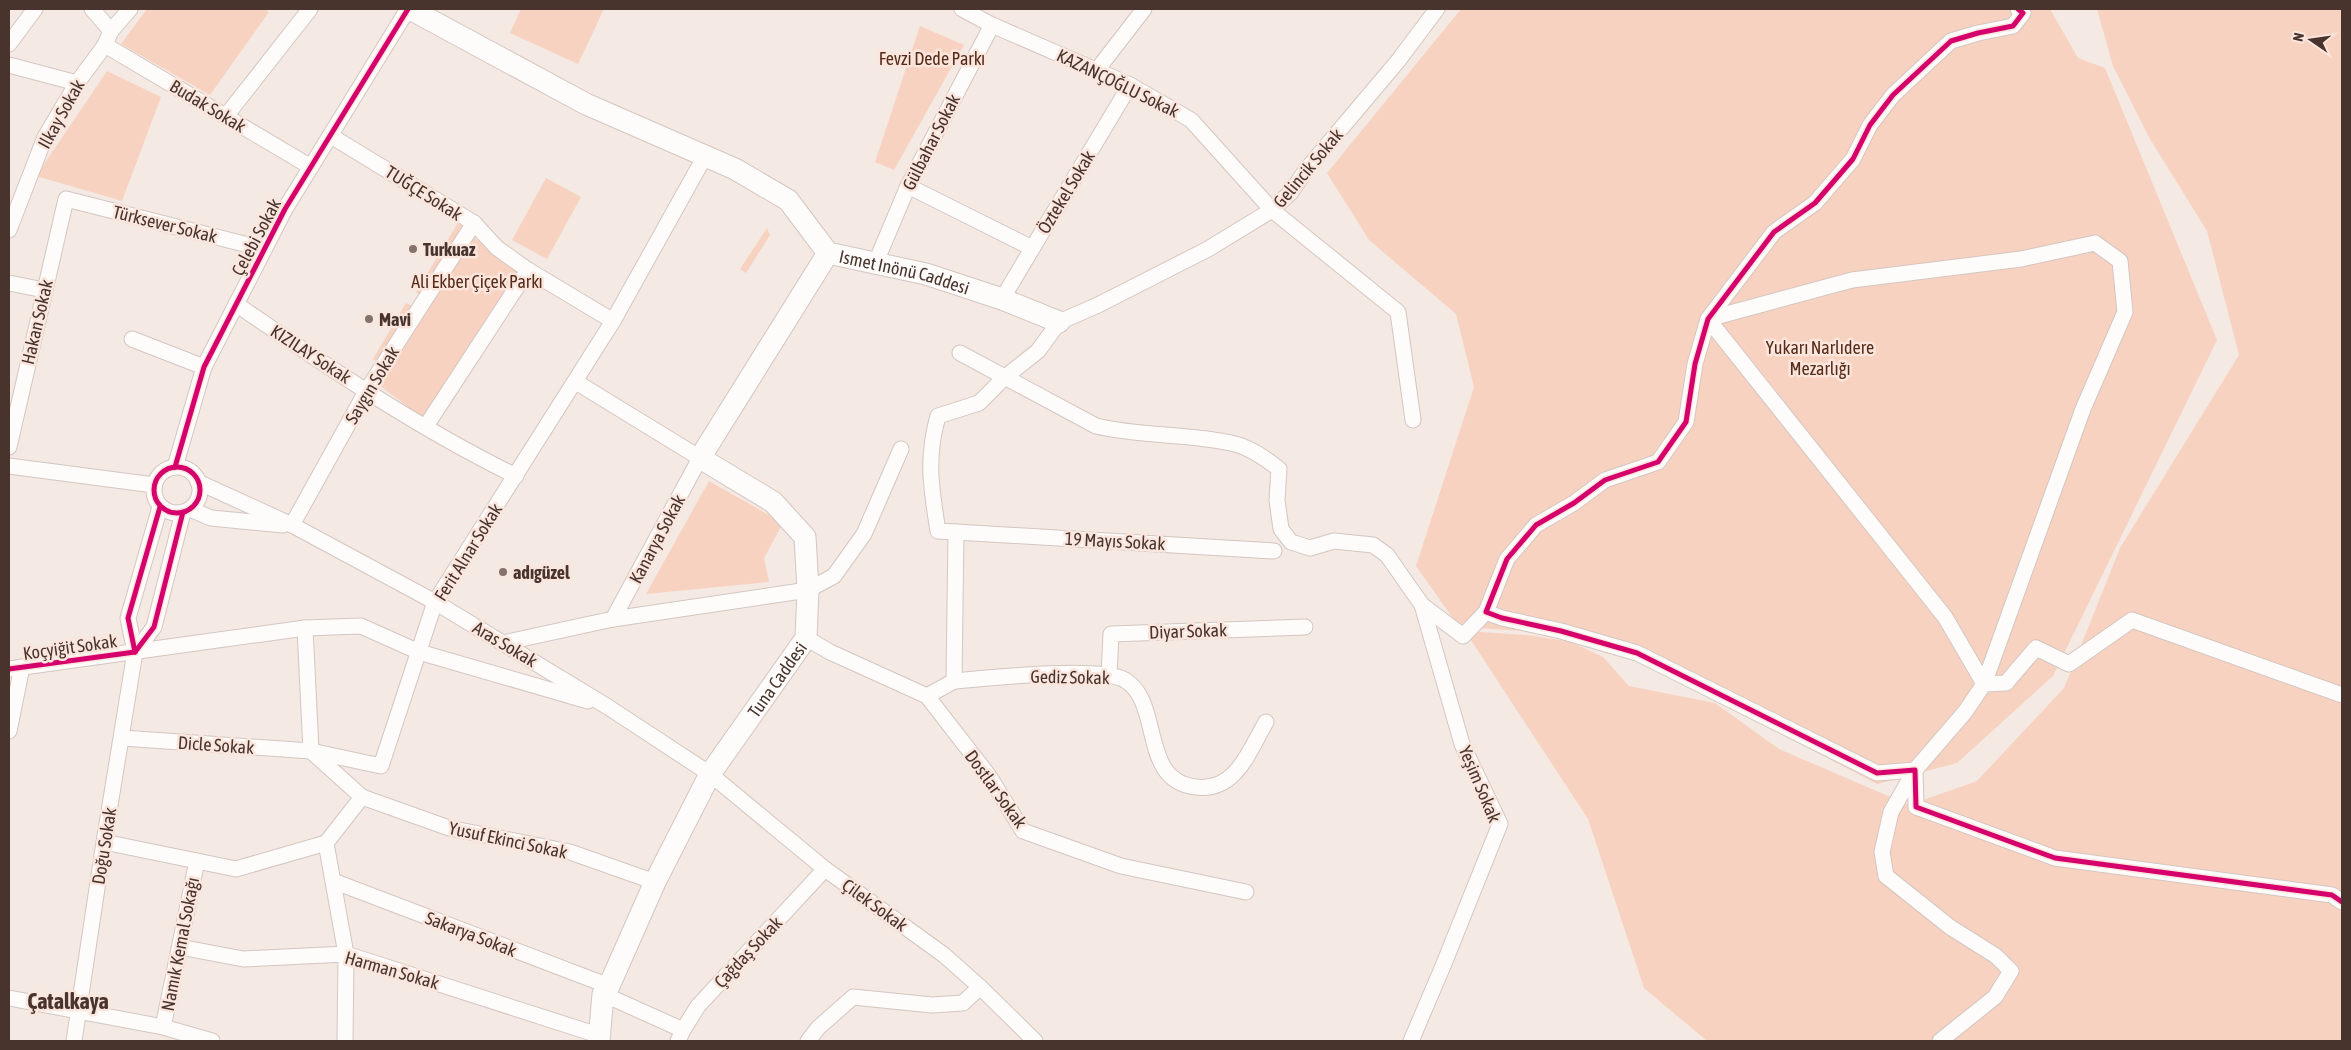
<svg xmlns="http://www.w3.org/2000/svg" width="2351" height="1050" font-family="'Asap Condensed',sans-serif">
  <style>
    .green { fill: #f8d2c1 }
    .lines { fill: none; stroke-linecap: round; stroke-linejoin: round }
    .street-casing { stroke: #d4c6c0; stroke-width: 17 }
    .secondary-casing { stroke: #d4c6c0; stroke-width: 23 }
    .street { stroke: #fdfcfb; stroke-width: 15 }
    .secondary { stroke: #fdfcfb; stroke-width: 21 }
    .cycleway-casing { stroke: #fae6dd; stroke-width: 8 }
    .cycleway { stroke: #d6006c; stroke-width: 5 }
    .poi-dot { fill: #84736c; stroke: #fae6dd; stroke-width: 2 }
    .labels { text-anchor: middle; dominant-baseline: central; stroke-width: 5; stroke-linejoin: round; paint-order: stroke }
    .park-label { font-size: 18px; fill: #582b19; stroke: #fae6dd }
    .street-label { font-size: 18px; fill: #48342c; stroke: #fae6dd }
    .poi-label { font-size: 18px; font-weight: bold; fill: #48342c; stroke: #fae6dd; text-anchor: start }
    .district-label { font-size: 22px; font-weight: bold; fill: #48342c; stroke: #fae6dd }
  </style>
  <rect width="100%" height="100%" fill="#f4e9e3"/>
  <g class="green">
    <polygon points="147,9 264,9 269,12 210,95 121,44"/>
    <polygon points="521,9 604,9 578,64 510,33"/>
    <polygon points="1461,9 2050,9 2078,58 2105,68 2217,340 2053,676 1957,763 1877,784 1736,710 1638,662 1569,641 1603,657 1629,686 1715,703 1779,749 1909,805 1977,781 2064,688 2120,548 2239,355 2207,231 2150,139 2113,66 2097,9 2342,9 2342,1041 1707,1041 1644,988 1588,819 1465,631 1527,635 1567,641 1543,632 1459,627 1416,566 1474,387 1456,314 1369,240 1327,173"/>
    <polygon points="920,26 964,45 894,170 875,162"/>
    <polygon points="107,71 161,97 122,201 36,176"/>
    <polygon points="546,178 581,197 547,259 512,240"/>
    <polygon points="458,223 467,229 423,297 416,292"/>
    <polygon points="767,228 770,235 746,273 740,269"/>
    <polygon points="472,236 518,270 423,418 379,385"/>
    <polygon points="406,303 415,307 379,364 373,359"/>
    <polygon points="709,481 783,523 764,558 769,582 646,594"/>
  </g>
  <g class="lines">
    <defs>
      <g id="street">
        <polyline points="92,9 111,31"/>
        <polyline points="962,9 992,25 1130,85 1191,120 1272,210 1398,312 1413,420"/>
        <polyline points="2018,9 2023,13 2013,26 1978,33 1951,41 1893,95 1870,125 1853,159 1815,203 1774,232 1708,319 1695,364 1686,422 1658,462 1605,480 1574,503 1536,525 1507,559 1486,612 1502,618 1561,631 1637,653 1877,773 1915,770 1916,807 2055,858 2332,895 2342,902"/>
        <polyline points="9,44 35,9"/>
        <polyline points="105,45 311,167"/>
        <polyline points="9,65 77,83"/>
        <polyline points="1097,70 1144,9"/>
        <polyline points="226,116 310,9"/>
        <polyline points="331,136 474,223 497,248 528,270 613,321"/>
        <polyline points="908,186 1032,248"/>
        <polyline points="9,230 45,137 77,83 105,45 111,31 130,9"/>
        <polygon points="2095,243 2120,261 2125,312 2083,409 1984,684 1945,617 1708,319 1852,280 2021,259"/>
        <polyline points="876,262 908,186 992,25"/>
        <polyline points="9,283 44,290"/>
        <polyline points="1002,299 1130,85"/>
        <path d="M236 304C326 366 418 428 516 476"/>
        <polyline points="132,339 204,367"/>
        <path d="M960 353 1096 426C1142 437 1190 433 1235 444 1251 448 1266 459 1279 469L1277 500 1281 529 1291 542 1310 548 1334 541 1373 545 1387 555 1422 605 1463 636 1486 612"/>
        <polyline points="576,382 700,458 613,619"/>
        <polyline points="426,426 528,270"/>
        <polyline points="9,447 66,199 264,249"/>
        <polyline points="9,466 154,485"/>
        <polyline points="175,467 204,367 285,209 408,9"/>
        <circle cx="177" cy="490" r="23"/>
        <polyline points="198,482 292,525 435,602 608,707 710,774 825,869 944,955 980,987 1035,1041"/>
        <polyline points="190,509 211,518 283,525"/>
        <polyline points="292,525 367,390 474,223"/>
        <polyline points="956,532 1274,551"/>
        <polyline points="305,628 311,751"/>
        <polyline points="806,638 830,652 927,696 989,776 1023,831 1121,866 1246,892"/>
        <polyline points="503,643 613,619 808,590 834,576 864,534 901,449"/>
        <polyline points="135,652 154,627 183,512"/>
        <polyline points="9,669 305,628 361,626 419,652 588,701"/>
        <polyline points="1109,675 1111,634 1305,627"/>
        <path d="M954 681C987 678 1100 666 1125 680 1163 703 1139 781 1196 787 1236 792 1249 751 1266 722"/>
        <path d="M927 696 954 681 956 532 938 531C931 488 926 458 938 416L979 403 1004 378 1038 351 1059 322 1098 305 1208 249 1272 210 1291 192 1306 170 1398 61 1437 9"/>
        <polyline points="9,731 22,667"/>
        <polyline points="122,738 311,751 381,766 435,602 613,321 705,156"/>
        <polyline points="312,752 362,797 326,843 346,954 345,1041"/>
        <polyline points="362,797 449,828 570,852 655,882"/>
        <polyline points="104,842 236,869 326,843"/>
        <polyline points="333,881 609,986"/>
        <polyline points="180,947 243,959 346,954 598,1035"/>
        <polyline points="603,994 683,1030"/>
        <polyline points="9,998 163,1027 212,1041"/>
        <polyline points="163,1027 197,861"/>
        <polyline points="74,1041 104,842 135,652 128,618 160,507"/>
        <polyline points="678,1041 683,1030 698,1006 825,869"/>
        <polyline points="808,1041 818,1028 853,997 932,1005 963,1003 980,987"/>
        <polyline points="1411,1041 1443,966 1500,824 1462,744 1422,605"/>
        <polyline points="1940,1041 1995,997 2011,971 1996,956 1950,927 1886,876 1882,852 1891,812 1915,770 1965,712 1984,684 2006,683 2036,648 2069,664 2132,620 2342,695"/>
      </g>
      <g id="secondary">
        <path id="s1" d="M410 9 586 104 735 169 788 200 828 253 926 274 1002 299 1059 322"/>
        <path id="s2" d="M599 1041 603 994 609 986 655 882 710 774 806 638 808 590 805 537 773 502 700 458 828 253"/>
      </g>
    </defs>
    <use href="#street" class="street-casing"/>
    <use href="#secondary" class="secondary-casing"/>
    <use href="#street" class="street"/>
    <use href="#secondary" class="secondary"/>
    <defs>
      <g id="cycleway">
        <polyline points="2018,9 2023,13 2013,26 1978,33 1951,41 1893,95 1870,125 1853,159 1815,203 1774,232 1708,319 1695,364 1686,422 1658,462 1605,480 1574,503 1536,525 1507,559 1486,612 1502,618 1561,631 1637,653 1877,773 1915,770 1916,807 2055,858 2332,895 2342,902"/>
        <polyline points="175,467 204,367 285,209 408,9"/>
        <circle cx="177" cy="490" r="23"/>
        <polyline points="135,652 128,618 160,507"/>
        <polyline points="135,652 154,627 183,512"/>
        <polyline points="9,669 135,652"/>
      </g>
    </defs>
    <use href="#cycleway" class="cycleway-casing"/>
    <use href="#cycleway" class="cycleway"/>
  </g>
  <g class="poi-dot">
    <circle cx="413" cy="249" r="5"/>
    <circle cx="369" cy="319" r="5"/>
    <circle cx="503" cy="572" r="5"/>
  </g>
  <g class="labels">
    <g class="park-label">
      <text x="932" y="58">Fevzi Dede Parkı</text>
      <text x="477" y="281">Ali Ekber Çiçek Parkı</text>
      <text x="1820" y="347">Yukarı Narlıdere<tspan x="1820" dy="21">Mezarlığı</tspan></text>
    </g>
    <g class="street-label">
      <text transform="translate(1118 83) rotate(26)">KAZANÇOĞLU Sokak</text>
      <text transform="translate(208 106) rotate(31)">Budak Sokak</text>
      <text transform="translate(61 114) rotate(-61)">Ilkay Sokak</text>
      <text transform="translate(931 142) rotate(-63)">Gülbahar Sokak</text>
      <text transform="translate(1308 168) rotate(-50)">Gelincik Sokak</text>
      <text transform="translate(1066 192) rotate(-59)">Öztekel Sokak</text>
      <text transform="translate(424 193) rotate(32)">TUĞÇE Sokak</text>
      <text transform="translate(165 224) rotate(14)">Türksever Sokak</text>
      <text transform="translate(256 237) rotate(-62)">Çelebi Sokak</text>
      <text stroke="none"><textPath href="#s1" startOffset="569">Ismet Inönü Caddesi</textPath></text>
      <text transform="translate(37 322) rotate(-77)">Hakan Sokak</text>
      <text transform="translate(311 354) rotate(33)">KIZILAY Sokak</text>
      <text transform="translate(372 385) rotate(-59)">Saygın Sokak</text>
      <text transform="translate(657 539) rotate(-62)">Kanarya Sokak</text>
      <text transform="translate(1115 541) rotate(3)">19 Mayıs Sokak</text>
      <text transform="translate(468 552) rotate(-58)">Ferit Alnar Sokak</text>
      <text transform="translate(1188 631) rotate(-2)">Diyar Sokak</text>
      <text transform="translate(505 644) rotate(31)">Aras Sokak</text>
      <text transform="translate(70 647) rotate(-8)">Koçyiğit Sokak</text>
      <text transform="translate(1070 677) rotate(1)">Gediz Sokak</text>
      <text stroke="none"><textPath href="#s2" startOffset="408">Tuna Caddesi</textPath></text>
      <text transform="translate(216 745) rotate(4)">Dicle Sokak</text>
      <text transform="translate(1480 784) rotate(67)">Yeşim Sokak</text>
      <text transform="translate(996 789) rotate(54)">Dostlar Sokak</text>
      <text transform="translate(508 840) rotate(12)">Yusuf Ekinci Sokak</text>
      <text transform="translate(104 846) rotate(-81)">Doğu Sokak</text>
      <text transform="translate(875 905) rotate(36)">Çilek Sokak</text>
      <text transform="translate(471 934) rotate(21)">Sakarya Sokak</text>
      <text transform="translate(180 944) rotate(-79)">Namık Kemal Sokağı</text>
      <text transform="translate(748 952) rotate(-47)">Çağdaş Sokak</text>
      <text transform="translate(392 970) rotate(16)">Harman Sokak</text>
    </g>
    <g class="poi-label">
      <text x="423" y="249">Turkuaz</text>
      <text x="379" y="319">Mavi</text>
      <text x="513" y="572">adıgüzel</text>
    </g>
    <g class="district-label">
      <text x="68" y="1001">Çatalkaya</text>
    </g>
  </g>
  <rect width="2351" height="1050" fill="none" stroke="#48342c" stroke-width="20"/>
  <g transform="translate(2311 40) rotate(283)" stroke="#fae6dd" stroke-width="4" paint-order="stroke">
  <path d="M0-4L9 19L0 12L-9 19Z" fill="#48342c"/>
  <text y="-8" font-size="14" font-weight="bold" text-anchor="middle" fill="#48342c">N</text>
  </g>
</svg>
